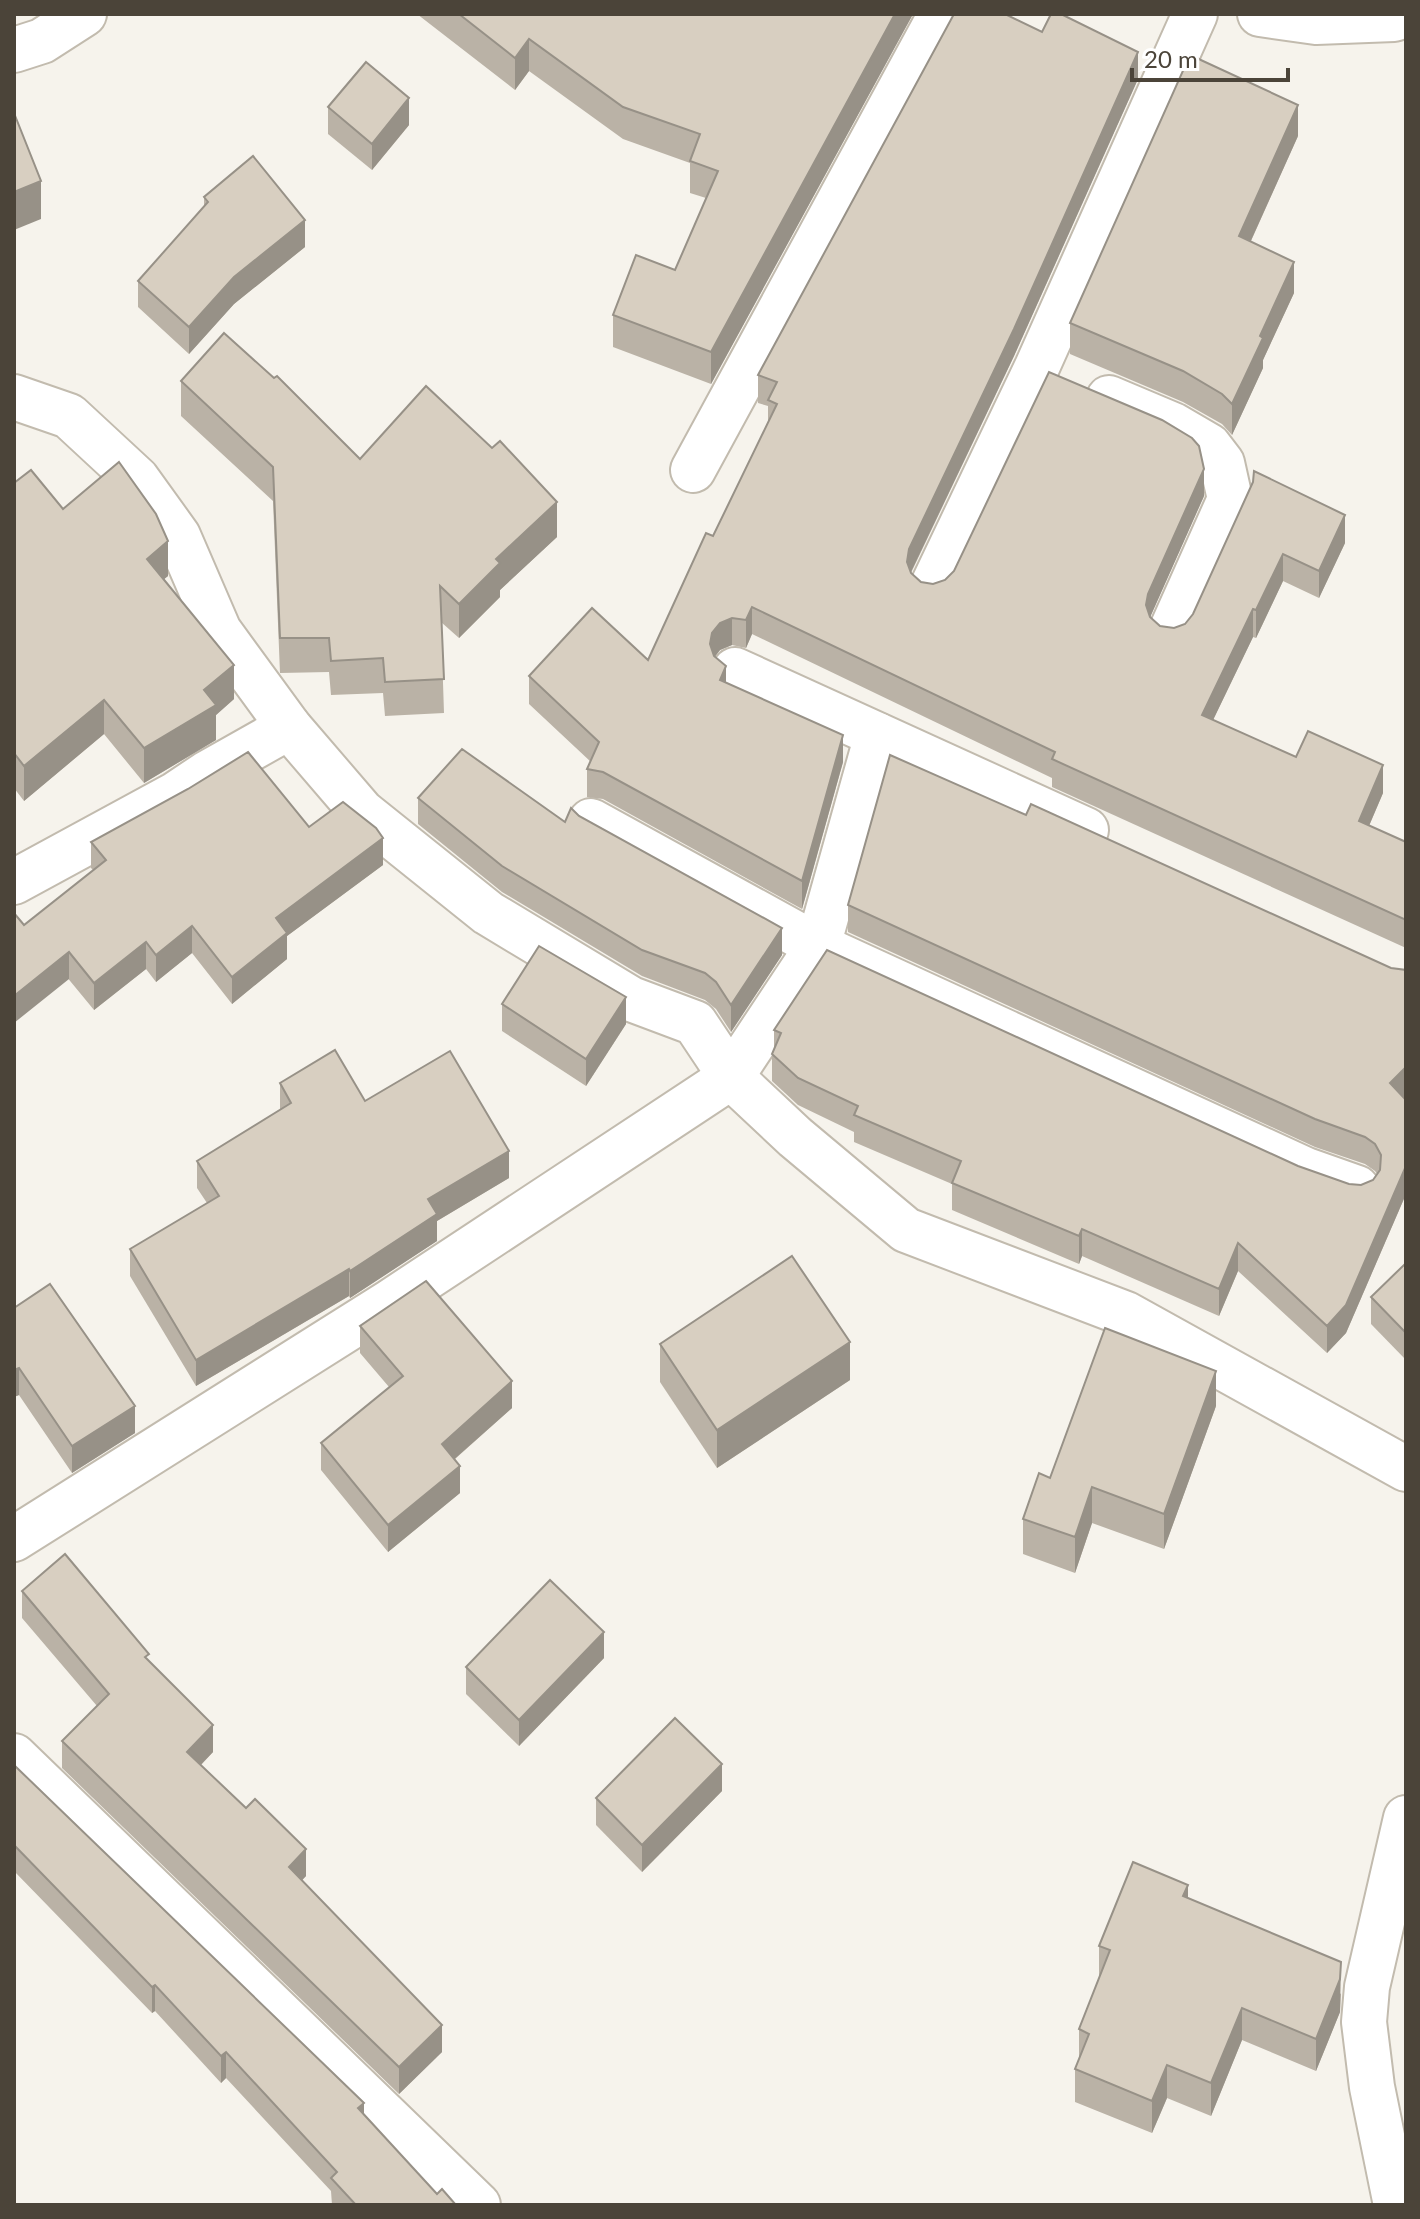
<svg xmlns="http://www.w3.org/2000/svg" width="1420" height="2219" font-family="Lato,sans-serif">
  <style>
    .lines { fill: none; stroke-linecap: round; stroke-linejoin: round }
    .minor-casing { stroke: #c2bbae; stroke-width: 48 }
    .tertiary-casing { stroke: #c2bbae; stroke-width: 48 }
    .minor { stroke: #fff; stroke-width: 44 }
    .tertiary { stroke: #fff; stroke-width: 44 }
    .wall { fill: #bab2a6 }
    .shaded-wall { fill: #979187 }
    .building { fill: #d8cfc1; stroke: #979187; stroke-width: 2 }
  </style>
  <rect width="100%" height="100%" fill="#f6f3ec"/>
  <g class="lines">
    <defs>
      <g id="minor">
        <polyline points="1260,14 1316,22 1394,19 1406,15"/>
        <polyline points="14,397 69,416 137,479 178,536 219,631 289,727 362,812 488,913 631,999 695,1023 731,1077 795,1137 906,1230 1126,1314 1406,1469"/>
        <polyline points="1109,398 1173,425 1209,446 1222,463 1230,499 1171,631"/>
        <polyline points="693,470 941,14"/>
        <polyline points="932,587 1037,367 1195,14"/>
        <polyline points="735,670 1086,830"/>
        <polyline points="591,821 818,946 1306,1170 1357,1188"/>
        <polyline points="14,882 176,794 206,774 289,727"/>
        <polyline points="14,1539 390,1302 731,1077 818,946 877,735"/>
        <polyline points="14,1756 478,2205"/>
        <polyline points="1396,2205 1372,2087 1364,2022 1367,1987 1406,1818"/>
      </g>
      <polyline id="tertiary" points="14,50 42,41 84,14"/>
    </defs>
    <use href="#minor" class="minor-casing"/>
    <use href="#tertiary" class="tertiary-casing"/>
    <use href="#minor" class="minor"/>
    <use href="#tertiary" class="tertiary"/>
  </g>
  <g class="wall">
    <polygon points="417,14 913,14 711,384 613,347 613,315 675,270 706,198 690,193 690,163 623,139 529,71 515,90"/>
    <polygon points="1138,79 1014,356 911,573 921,582 933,584 1204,496 1150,617 1160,626 1174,628 1185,624 1193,614 1253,482 1345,543 1319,598 1283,581 1256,638 1253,637 1213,720 1296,757 1383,793 1369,826 1406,842 1406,948 1052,787 1052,778 752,634 746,648 732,645 720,650 715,657 726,683 843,762 802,909 603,799 587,797 587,769 591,762 529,704 529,676 648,660 713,536 768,423 768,406 758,403 758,375"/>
    <polygon points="328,107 409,125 372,170 328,134"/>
    <polygon points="1298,136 1251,241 1294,293 1263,360 1263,368 1232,435 1222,424 1183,402 1070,354 1070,323"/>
    <polygon points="204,197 305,247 234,304 189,354 138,307 138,281 204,207"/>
    <polygon points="181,381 360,459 557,537 500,590 500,597 459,638 441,622 444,713 385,716 383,693 331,695 329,672 280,673 273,501 181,416"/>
    <polygon points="14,483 63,509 168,576 164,579 234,699 216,715 216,740 144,783 104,734 24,801 14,788"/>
    <polygon points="418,798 565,822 579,816 782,955 731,1032 716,1009 705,1000 642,976 502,892 418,824"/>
    <polygon points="1026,815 1391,968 1406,970 1406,1094 1403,1097 1406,1100 1406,1194 1346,1333 1327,1353 1238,1271 1219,1316 1082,1256 1079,1264 952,1210 952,1184 854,1142 854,1132 798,1105 772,1081 772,1054 774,1049 774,1030 1298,1166 1349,1184 1361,1185 1373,1180 1377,1174 1375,1171 1365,1164 1315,1147 848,932 848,905"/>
    <polygon points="309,827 383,865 287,936 287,959 232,1004 192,953 156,982 146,969 94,1010 24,925 93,870 91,868 91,842"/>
    <polygon points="502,1004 626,1024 586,1086 502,1031"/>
    <polygon points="280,1083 365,1101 509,1178 437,1221 437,1241 350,1298 349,1296 196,1386 130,1276 130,1249 207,1203 197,1188 197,1161 280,1110"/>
    <polygon points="1406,1263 1406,1360 1371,1324 1371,1297"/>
    <polygon points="14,1308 135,1433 72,1473 19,1395 14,1397"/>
    <polygon points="360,1326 512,1408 455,1459 460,1493 388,1552 321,1470 321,1443 389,1387 360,1353"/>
    <polygon points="660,1344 850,1380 717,1468 660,1382"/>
    <polygon points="1216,1406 1164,1549 1092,1523 1075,1573 1023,1554 1023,1519 1050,1478"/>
    <polygon points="22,1591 149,1662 213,1752 201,1765 306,1876 302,1880 442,2052 399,2094 62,1768 62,1741 97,1706 22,1618"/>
    <polygon points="604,1658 519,1746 466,1694 466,1667"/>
    <polygon points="14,1765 364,2114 437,2194 456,2205 332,2205 331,2191 226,2078 221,2083 155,2011 152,2013 14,1871"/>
    <polygon points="722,1791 642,1872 596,1825 596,1798"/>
    <polygon points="1188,1898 1341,1994 1340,2012 1316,2071 1242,2040 1211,2116 1167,2098 1152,2133 1075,2102 1075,2069 1079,2060 1079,2029 1099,1978 1099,1946"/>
  </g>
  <g class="shaded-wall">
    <polygon points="895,14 913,14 711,384 711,352"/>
    <polygon points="529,39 529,71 515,90 515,58"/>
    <polygon points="1138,52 1138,79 1014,356 909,576 907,562 909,549"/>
    <polygon points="409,98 409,125 372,170 372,144"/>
    <polygon points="1298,105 1298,136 1239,267 1239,236"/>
    <polygon points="41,181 41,219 14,230 14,192"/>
    <polygon points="305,220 305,247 234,304 189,354 189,327 234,277"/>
    <polygon points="1294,262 1294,293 1263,360 1263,368 1232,435 1232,404 1260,336"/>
    <polygon points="1204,469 1204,496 1148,622 1146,605 1148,594"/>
    <polygon points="557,502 557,537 500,590 500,597 459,638 459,604 496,559"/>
    <polygon points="1345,515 1345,543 1319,598 1319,571"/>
    <polygon points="168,541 168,576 147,593 147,559"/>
    <polygon points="1283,554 1283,581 1256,638 1256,610"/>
    <polygon points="752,607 752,634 746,648 746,620"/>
    <polygon points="1253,609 1253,637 1202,743 1202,715"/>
    <polygon points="732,618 732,645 720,650 712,660 710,644 712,633 720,623"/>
    <polygon points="234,665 234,699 216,715 216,740 144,783 144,748 204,690"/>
    <polygon points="726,666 726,693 720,680"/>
    <polygon points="104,700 104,734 24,801 24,766"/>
    <polygon points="843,735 843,762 802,909 802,881"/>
    <polygon points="1383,765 1383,793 1359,849 1359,821"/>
    <polygon points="383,838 383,865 287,936 287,959 232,1004 232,977 276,918"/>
    <polygon points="192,926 192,953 156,982 156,955"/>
    <polygon points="782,928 782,955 731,1032 731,1005"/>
    <polygon points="146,942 146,969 94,1010 94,983"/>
    <polygon points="69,952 69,979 14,1023 14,996"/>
    <polygon points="626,997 626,1024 586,1086 586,1059"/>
    <polygon points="1406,1067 1406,1094 1390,1110 1390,1083"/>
    <polygon points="509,1151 509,1178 437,1221 437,1241 350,1298 350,1271 428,1199"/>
    <polygon points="1406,1166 1406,1194 1346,1333 1327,1353 1327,1326"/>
    <polygon points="1082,1229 1082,1256 1079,1264 1079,1236"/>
    <polygon points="1238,1243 1238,1271 1219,1316 1219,1289"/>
    <polygon points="349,1269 349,1296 196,1386 196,1360"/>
    <polygon points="850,1342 850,1380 717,1468 717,1430"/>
    <polygon points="19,1368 19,1395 14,1397 14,1370"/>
    <polygon points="1216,1371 1216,1406 1164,1549 1164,1514"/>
    <polygon points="512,1381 512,1408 442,1470 442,1444"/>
    <polygon points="135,1406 135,1433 72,1473 72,1446"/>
    <polygon points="460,1466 460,1493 388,1552 388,1525"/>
    <polygon points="1092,1487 1092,1523 1075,1573 1075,1537"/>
    <polygon points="604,1632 604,1658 519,1746 519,1720"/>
    <polygon points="213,1725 213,1752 187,1779 187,1752"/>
    <polygon points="722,1764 722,1791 642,1872 642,1845"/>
    <polygon points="306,1849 306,1876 289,1894 289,1867"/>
    <polygon points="1188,1885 1188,1918 1183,1896"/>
    <polygon points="1341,1962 1340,2012 1316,2071 1316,2039"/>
    <polygon points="155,1985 155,2011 152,2013 152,1987"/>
    <polygon points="1242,2008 1242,2040 1211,2116 1211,2083"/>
    <polygon points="442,2025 442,2052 399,2094 399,2067"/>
    <polygon points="226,2052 226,2078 221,2083 221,2056"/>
    <polygon points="1167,2065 1167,2098 1152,2133 1152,2101"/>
    <polygon points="364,2103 364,2129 358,2108"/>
  </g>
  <g class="building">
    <polygon points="459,14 895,14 711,352 613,315 636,255 675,270 718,171 690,161 700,134 623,107 529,39 515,58"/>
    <polygon points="954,14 1005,14 1042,32 1051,14 1061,14 1138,52 1014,329 909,549 907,562 911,573 921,582 933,584 945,580 954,571 1049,372 1162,420 1192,438 1199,446 1204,469 1148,594 1146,605 1150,617 1160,626 1174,628 1185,624 1193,614 1253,482 1254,471 1345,515 1319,571 1283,554 1256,610 1253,609 1202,715 1296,757 1308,731 1383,765 1359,821 1406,842 1406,920 1052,759 1055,752 752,607 746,620 732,618 720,623 712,633 710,644 714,656 726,666 720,680 843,735 802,881 603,772 587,769 599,742 529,676 592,608 648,660 706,533 713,536 777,404 768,400 777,382 758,375"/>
    <polygon points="1190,55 1298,105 1239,236 1294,262 1260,336 1263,338 1232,404 1222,394 1183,371 1070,323"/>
    <polygon points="366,62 409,98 372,144 328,107"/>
    <polygon points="14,113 41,181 14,192"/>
    <polygon points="253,156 305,220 234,277 189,327 138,281 208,202 204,197"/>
    <polygon points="224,333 274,378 277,376 360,459 426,386 492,448 500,441 557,502 496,559 500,563 459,604 440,586 444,679 385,682 383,658 331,661 329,638 280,638 273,467 181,381"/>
    <polygon points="119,462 156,514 168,541 147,559 234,665 204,690 216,705 144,748 104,700 24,766 14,753 14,483 31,470 63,509"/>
    <polygon points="462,749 565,822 571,808 579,816 782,928 731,1005 716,982 705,973 642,950 502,866 418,798"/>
    <polygon points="248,752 309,827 343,802 376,828 383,838 276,918 287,933 232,977 192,926 156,955 146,942 94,983 69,952 14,996 14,913 24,925 106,860 91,842 188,789"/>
    <polygon points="890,755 1026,815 1031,804 1391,968 1406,970 1406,1067 1390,1083 1406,1100 1406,1166 1346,1305 1327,1326 1238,1243 1219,1289 1082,1229 1079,1236 952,1183 961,1161 854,1115 858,1106 798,1078 772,1054 781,1033 774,1030 827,950 1298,1166 1349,1184 1361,1185 1373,1180 1380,1170 1381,1155 1375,1144 1365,1137 1315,1119 848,905"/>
    <polygon points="539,946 626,997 586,1059 502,1004"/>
    <polygon points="335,1050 365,1101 450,1051 509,1151 428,1199 437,1214 350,1271 349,1269 196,1360 130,1249 219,1196 197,1161 291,1103 280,1083"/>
    <polygon points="792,1256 850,1342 717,1430 660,1344"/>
    <polygon points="1406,1263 1406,1333 1371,1297"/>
    <polygon points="426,1281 512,1381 442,1444 460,1466 388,1525 321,1443 403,1376 360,1326"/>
    <polygon points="50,1284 135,1406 72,1446 19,1368 14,1370 14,1308"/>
    <polygon points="1105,1328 1216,1371 1164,1514 1092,1487 1075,1537 1023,1519 1039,1473 1050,1478"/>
    <polygon points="65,1554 149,1654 145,1657 213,1725 187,1752 246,1808 255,1799 306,1849 289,1867 442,2025 399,2067 62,1741 109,1694 22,1591"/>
    <polygon points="550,1580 604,1632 519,1720 466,1667"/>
    <polygon points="675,1718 722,1764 642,1845 596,1798"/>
    <polygon points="14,1765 364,2103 358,2108 437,2194 442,2189 456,2205 356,2205 331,2178 337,2172 226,2052 221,2056 155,1985 152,1987 14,1845"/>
    <polygon points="1133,1862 1188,1885 1183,1896 1341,1962 1340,1979 1316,2039 1242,2008 1211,2083 1167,2065 1152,2101 1075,2069 1089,2034 1079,2029 1110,1950 1099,1946"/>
  </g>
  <rect width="1420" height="2219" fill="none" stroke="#4b4439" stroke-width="32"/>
  <path d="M1132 68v12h156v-12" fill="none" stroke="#4b4439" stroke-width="4"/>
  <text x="1144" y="68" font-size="24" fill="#4b4439" stroke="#ffffff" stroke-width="6" paint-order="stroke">20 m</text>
</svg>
